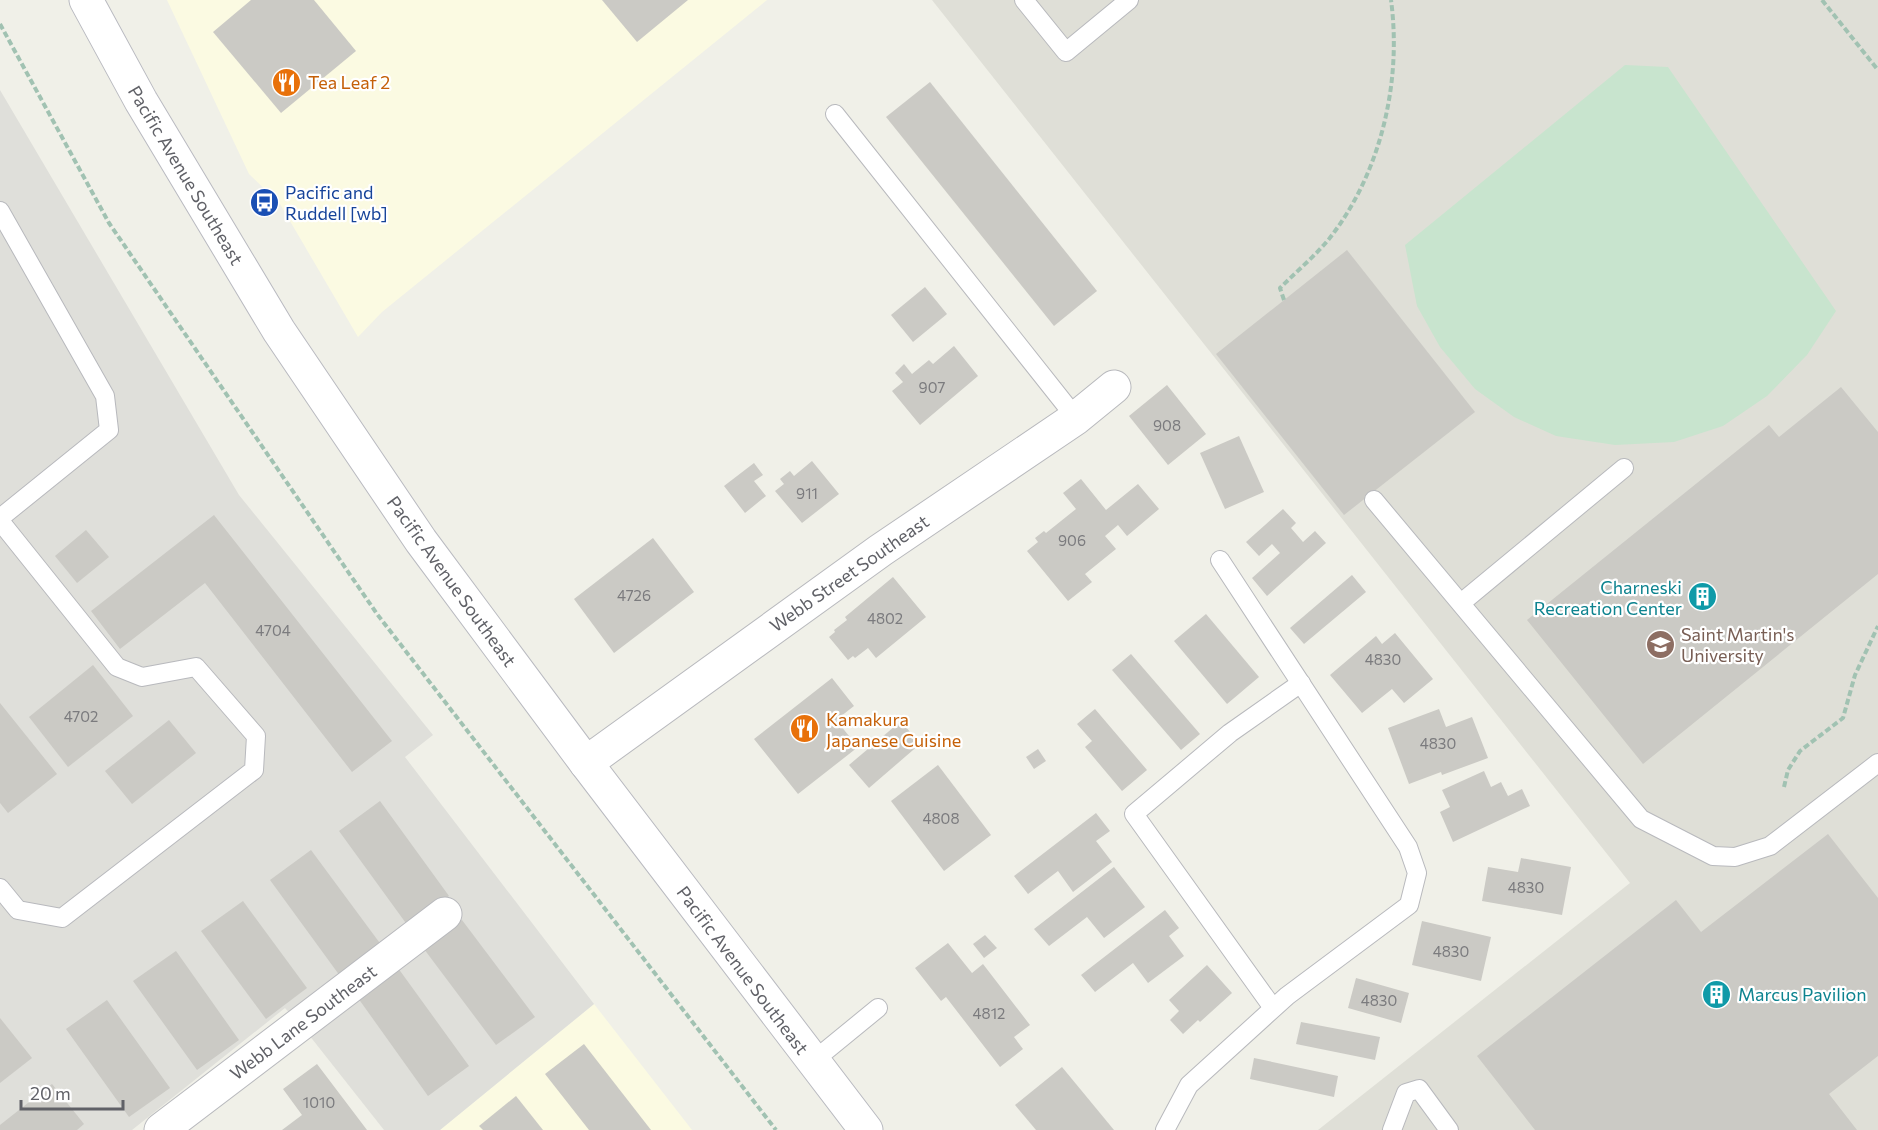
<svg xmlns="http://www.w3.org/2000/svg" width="1878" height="1130" font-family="Commissioner,sans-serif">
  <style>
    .commercial { fill: #fbfae2 }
    .industrial { fill: #dfdfda }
    .education { fill: #dfdfd7 }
    .green { fill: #c8e4ce }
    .building { fill: #cbcac5 }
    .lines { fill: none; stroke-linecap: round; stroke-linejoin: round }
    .lane-casing { stroke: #b8b9bd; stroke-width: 20 }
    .street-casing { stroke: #b8b9bd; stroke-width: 35 }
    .secondary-casing { stroke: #b9bac0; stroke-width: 35 }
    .path { stroke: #a1c2b2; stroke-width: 4; stroke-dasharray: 6 3; stroke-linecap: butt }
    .lane { stroke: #fff; stroke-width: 18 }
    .street { stroke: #fff; stroke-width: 33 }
    .secondary { stroke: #fff; stroke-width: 33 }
    .labels { text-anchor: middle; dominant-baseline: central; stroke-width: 4.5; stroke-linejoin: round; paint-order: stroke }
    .number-label { font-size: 15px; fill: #7b7b7e }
    .food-label { font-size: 18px; fill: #c56008; stroke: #fff; text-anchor: start }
    .street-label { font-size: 18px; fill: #606167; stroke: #fff }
    .transit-label { font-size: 18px; fill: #164399; stroke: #fff; text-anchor: start }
    .culture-label { font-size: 18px; fill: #0d838f; stroke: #fff; text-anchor: end }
    .education-label { font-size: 18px; fill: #785e54; stroke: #fff; text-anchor: start }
  </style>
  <rect width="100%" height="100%" fill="#f0f0e8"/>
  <g class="commercial">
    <polygon points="167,0 767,0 382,312 358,337 280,204 249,174"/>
    <polygon points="594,1004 692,1130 440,1130"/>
  </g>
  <polygon class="industrial" points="0,90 239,495 433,735 405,757 594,1004 440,1130 384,1130 309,1035 285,1008 132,1130 0,1130"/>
  <polygon class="education" points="932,0 1878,0 1878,1130 1318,1130 1630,883"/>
  <polygon class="green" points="1625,65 1668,67 1836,311 1807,355 1767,396 1723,426 1674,442 1615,445 1556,436 1514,417 1475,389 1440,347 1417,306 1405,245"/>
  <g class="building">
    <polygon points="251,0 314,0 356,51 281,113 213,32"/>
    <polygon points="602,0 688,0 637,42"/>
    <polygon points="930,82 1097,291 1054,326 886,117"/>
    <polygon points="1347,250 1475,412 1344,515 1216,354"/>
    <polygon points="925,287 947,314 913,342 891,315"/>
    <polygon points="954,346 978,376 920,425 892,391 903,382 895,373 904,364 912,374 929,360 933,364"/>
    <polygon points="1167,385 1206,434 1168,465 1129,416"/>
    <polygon points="1841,387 1878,432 1878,574 1643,764 1527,620 1769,425 1779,437"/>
    <polygon points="1239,436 1264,492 1225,509 1200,453"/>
    <polygon points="812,461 839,494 802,523 775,491 784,484 780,479 790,471 794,476"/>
    <polygon points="754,463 763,475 754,481 766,496 745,513 724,486"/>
    <polygon points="1081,479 1106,510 1138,484 1159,509 1127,536 1118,525 1105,536 1116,549 1085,574 1092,582 1068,601 1027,551 1038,542 1035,538 1044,531 1046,533 1076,509 1063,493"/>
    <polygon points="1283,509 1296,523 1291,528 1303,542 1315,531 1326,543 1267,596 1252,578 1280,553 1272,544 1259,556 1246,542"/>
    <polygon points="214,515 392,741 352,772 205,583 120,649 91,611"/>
    <polygon points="86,530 109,557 77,583 55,556"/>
    <polygon points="653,538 694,592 614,653 574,599"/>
    <polygon points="1352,575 1366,592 1304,644 1290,628"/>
    <polygon points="893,577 926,617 876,658 868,648 855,658 853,656 848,660 829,637 835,632 834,630 847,620 845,617"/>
    <polygon points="1206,614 1259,677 1227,704 1174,641"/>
    <polygon points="1395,633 1433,679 1404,703 1392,689 1362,713 1330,675 1376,636 1382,644"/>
    <polygon points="1131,654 1200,734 1181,750 1112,670"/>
    <polygon points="93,665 133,716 68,767 29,717"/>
    <polygon points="832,678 854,706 836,720 858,747 798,794 754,739"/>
    <polygon points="0,703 57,774 8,813 0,803"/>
    <polygon points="1095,709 1147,770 1122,791 1085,747 1092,741 1077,724"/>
    <polygon points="1439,709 1446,727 1472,717 1488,758 1442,775 1441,772 1409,784 1388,728"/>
    <polygon points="169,720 196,753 132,804 105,771"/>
    <polygon points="901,721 920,744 869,788 849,765"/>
    <polygon points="1038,749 1046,761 1034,769 1026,757"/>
    <polygon points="938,765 991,835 944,871 891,801"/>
    <polygon points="1484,771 1491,787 1501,782 1508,796 1522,789 1530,806 1453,842 1440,812 1450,807 1442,790"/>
    <polygon points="380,801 449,896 408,926 339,831"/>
    <polygon points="1096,813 1110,831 1096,841 1112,862 1073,892 1058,871 1028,894 1014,876"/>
    <polygon points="1828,834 1878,898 1878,1056 1829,1094 1857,1130 1535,1130 1477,1056 1676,900 1701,932"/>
    <polygon points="311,850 382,946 340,976 270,880"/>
    <polygon points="1521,858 1571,867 1562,915 1482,901 1488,867 1518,872"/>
    <polygon points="1114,867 1145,907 1104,938 1087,917 1049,946 1034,929"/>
    <polygon points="243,901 307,988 266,1019 201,931"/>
    <polygon points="1165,910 1179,928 1169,936 1184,956 1148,983 1133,963 1095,992 1081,975"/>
    <polygon points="462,920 535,1017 496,1045 424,949"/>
    <polygon points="1422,921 1491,937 1481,981 1412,965"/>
    <polygon points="985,935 997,948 984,958 973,944"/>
    <polygon points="948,943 972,973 983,964 1030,1025 1014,1037 1023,1049 1000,1067 946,997 941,1001 915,968"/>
    <polygon points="176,951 239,1040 197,1070 133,981"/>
    <polygon points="1207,965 1232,993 1200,1022 1198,1020 1183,1034 1170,1020 1179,1011 1169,1000"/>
    <polygon points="398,968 469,1066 428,1096 358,998"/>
    <polygon points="1356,978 1409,993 1401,1023 1348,1008"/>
    <polygon points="107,1000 170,1088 129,1117 66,1029"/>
    <polygon points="0,1018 32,1058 0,1083"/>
    <polygon points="1301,1022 1380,1037 1375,1060 1296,1044"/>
    <polygon points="584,1044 651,1130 589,1130 545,1074"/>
    <polygon points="1254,1058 1338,1076 1334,1097 1250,1079"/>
    <polygon points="317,1064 367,1130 282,1130 302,1115 283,1089"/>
    <polygon points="1062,1067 1114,1130 1036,1130 1015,1105"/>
    <polygon points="52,1084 84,1124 77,1130 0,1130 0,1125"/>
    <polygon points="516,1096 543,1130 483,1130 479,1126"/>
  </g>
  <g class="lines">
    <defs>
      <g id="lane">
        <polyline points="1024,0 1066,52 1129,0"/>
        <polyline points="835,114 1076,418"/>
        <polyline points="0,211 105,396 109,430 0,518"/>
        <polyline points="1374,500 1641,819 1713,856 1735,857 1770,846 1878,763"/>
        <polyline points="0,521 117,667 142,677 196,667 256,736 254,770 62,918 18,910 0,888"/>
        <polyline points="1461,603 1624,468"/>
        <polyline points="1273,1008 1134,814 1230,733 1301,683"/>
        <polyline points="812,1062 878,1008"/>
        <polyline points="1165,1130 1189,1085 1287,996 1409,905 1417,873 1408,847 1220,560"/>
        <polyline points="1392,1130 1406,1093 1419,1089 1449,1130"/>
      </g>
      <g id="street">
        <polyline points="586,763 881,550 1076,418 1114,387"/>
        <polyline points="161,1130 445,914"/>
      </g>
      <polyline id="secondary" points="86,0 141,101 279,331 421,541 586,763 866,1130"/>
    </defs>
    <use href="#lane" class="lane-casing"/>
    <use href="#street" class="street-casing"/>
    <use href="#secondary" class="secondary-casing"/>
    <g class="path">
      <polyline points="1822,0 1878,70"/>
      <polyline points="0,24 109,223 377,614 776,1130"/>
      <path d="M1284 300 1280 288C1296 272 1315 256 1329 239 1381 173 1402 82 1391 0"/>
      <polyline points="1784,787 1788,770 1800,751 1843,718 1855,675 1878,626"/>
    </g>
    <use href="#lane" class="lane"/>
    <use href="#street" class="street"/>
    <use href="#secondary" class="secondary"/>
  </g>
  <defs>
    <symbol id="restaurant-disc" viewBox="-11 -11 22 22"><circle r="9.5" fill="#e8710a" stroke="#fff"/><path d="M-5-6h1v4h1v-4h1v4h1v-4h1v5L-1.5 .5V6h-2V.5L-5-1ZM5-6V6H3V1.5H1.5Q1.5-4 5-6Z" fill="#fff"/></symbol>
    <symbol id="bus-disc" viewBox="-11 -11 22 22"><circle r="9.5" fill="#1a4fb4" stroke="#fff"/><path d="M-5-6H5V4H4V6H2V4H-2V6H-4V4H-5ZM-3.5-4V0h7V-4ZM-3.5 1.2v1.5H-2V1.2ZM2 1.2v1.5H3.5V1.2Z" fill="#fff"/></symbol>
    <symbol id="building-disc" viewBox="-11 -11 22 22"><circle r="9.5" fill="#0f9aa8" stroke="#fff"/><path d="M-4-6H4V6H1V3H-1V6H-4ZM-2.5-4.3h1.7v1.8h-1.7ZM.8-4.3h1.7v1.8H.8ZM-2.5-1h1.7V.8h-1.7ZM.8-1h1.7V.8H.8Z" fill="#fff"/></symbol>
    <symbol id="university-disc" viewBox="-11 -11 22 22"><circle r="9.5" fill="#8d6e63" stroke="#fff"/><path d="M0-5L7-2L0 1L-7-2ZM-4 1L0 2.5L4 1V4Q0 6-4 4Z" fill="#fff"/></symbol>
  </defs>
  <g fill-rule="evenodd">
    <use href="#restaurant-disc" x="270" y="66" width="33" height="33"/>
    <use href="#bus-disc" x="248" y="186" width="33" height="33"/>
    <use href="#building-disc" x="1686" y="580" width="33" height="33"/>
    <use href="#university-disc" x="1644" y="628" width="33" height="33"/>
    <use href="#restaurant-disc" x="788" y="712" width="33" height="33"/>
    <use href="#building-disc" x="1700" y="978" width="33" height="33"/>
  </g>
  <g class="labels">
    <g class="number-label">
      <text x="932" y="387">907</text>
      <text x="1167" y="425">908</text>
      <text x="807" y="493">911</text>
      <text x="1072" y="540">906</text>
      <text x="634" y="595">4726</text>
      <text x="885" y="618">4802</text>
      <text x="273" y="630">4704</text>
      <text x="1383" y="659">4830</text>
      <text x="81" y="716">4702</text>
      <text x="1438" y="743">4830</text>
      <text x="941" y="818">4808</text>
      <text x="1526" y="887">4830</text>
      <text x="1451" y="951">4830</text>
      <text x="1379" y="1000">4830</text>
      <text x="989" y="1013">4812</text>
      <text x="319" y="1102">1010</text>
    </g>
    <g class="food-label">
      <text x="308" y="82">Tea Leaf 2</text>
      <text x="826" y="719">Kamakura<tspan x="826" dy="21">Japanese Cuisine</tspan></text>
    </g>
    <g class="street-label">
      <text transform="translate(186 175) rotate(59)">Pacific Avenue Southeast</text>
      <text transform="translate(849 573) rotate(-35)">Webb Street Southeast</text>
      <text transform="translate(452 581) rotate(54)">Pacific Avenue Southeast</text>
      <text transform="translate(743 970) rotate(53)">Pacific Avenue Southeast</text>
      <text transform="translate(303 1022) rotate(-37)">Webb Lane Southeast</text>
    </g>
    <g class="transit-label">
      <text x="285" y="192">Pacific and<tspan x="285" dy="21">Ruddell [wb]</tspan></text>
    </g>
    <g class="culture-label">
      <text x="1682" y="587">Charneski<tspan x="1682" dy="21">Recreation Center</tspan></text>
      <text x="1738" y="994" text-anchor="start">Marcus Pavilion</text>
    </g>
    <g class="education-label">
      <text x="1681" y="634">Saint Martin's<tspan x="1681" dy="21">University</tspan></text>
    </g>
  </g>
  <path d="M21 1100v9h102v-9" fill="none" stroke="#606167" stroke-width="3"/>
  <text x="30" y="1100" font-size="18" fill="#606167" stroke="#ffffff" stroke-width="4.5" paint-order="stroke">20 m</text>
</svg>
